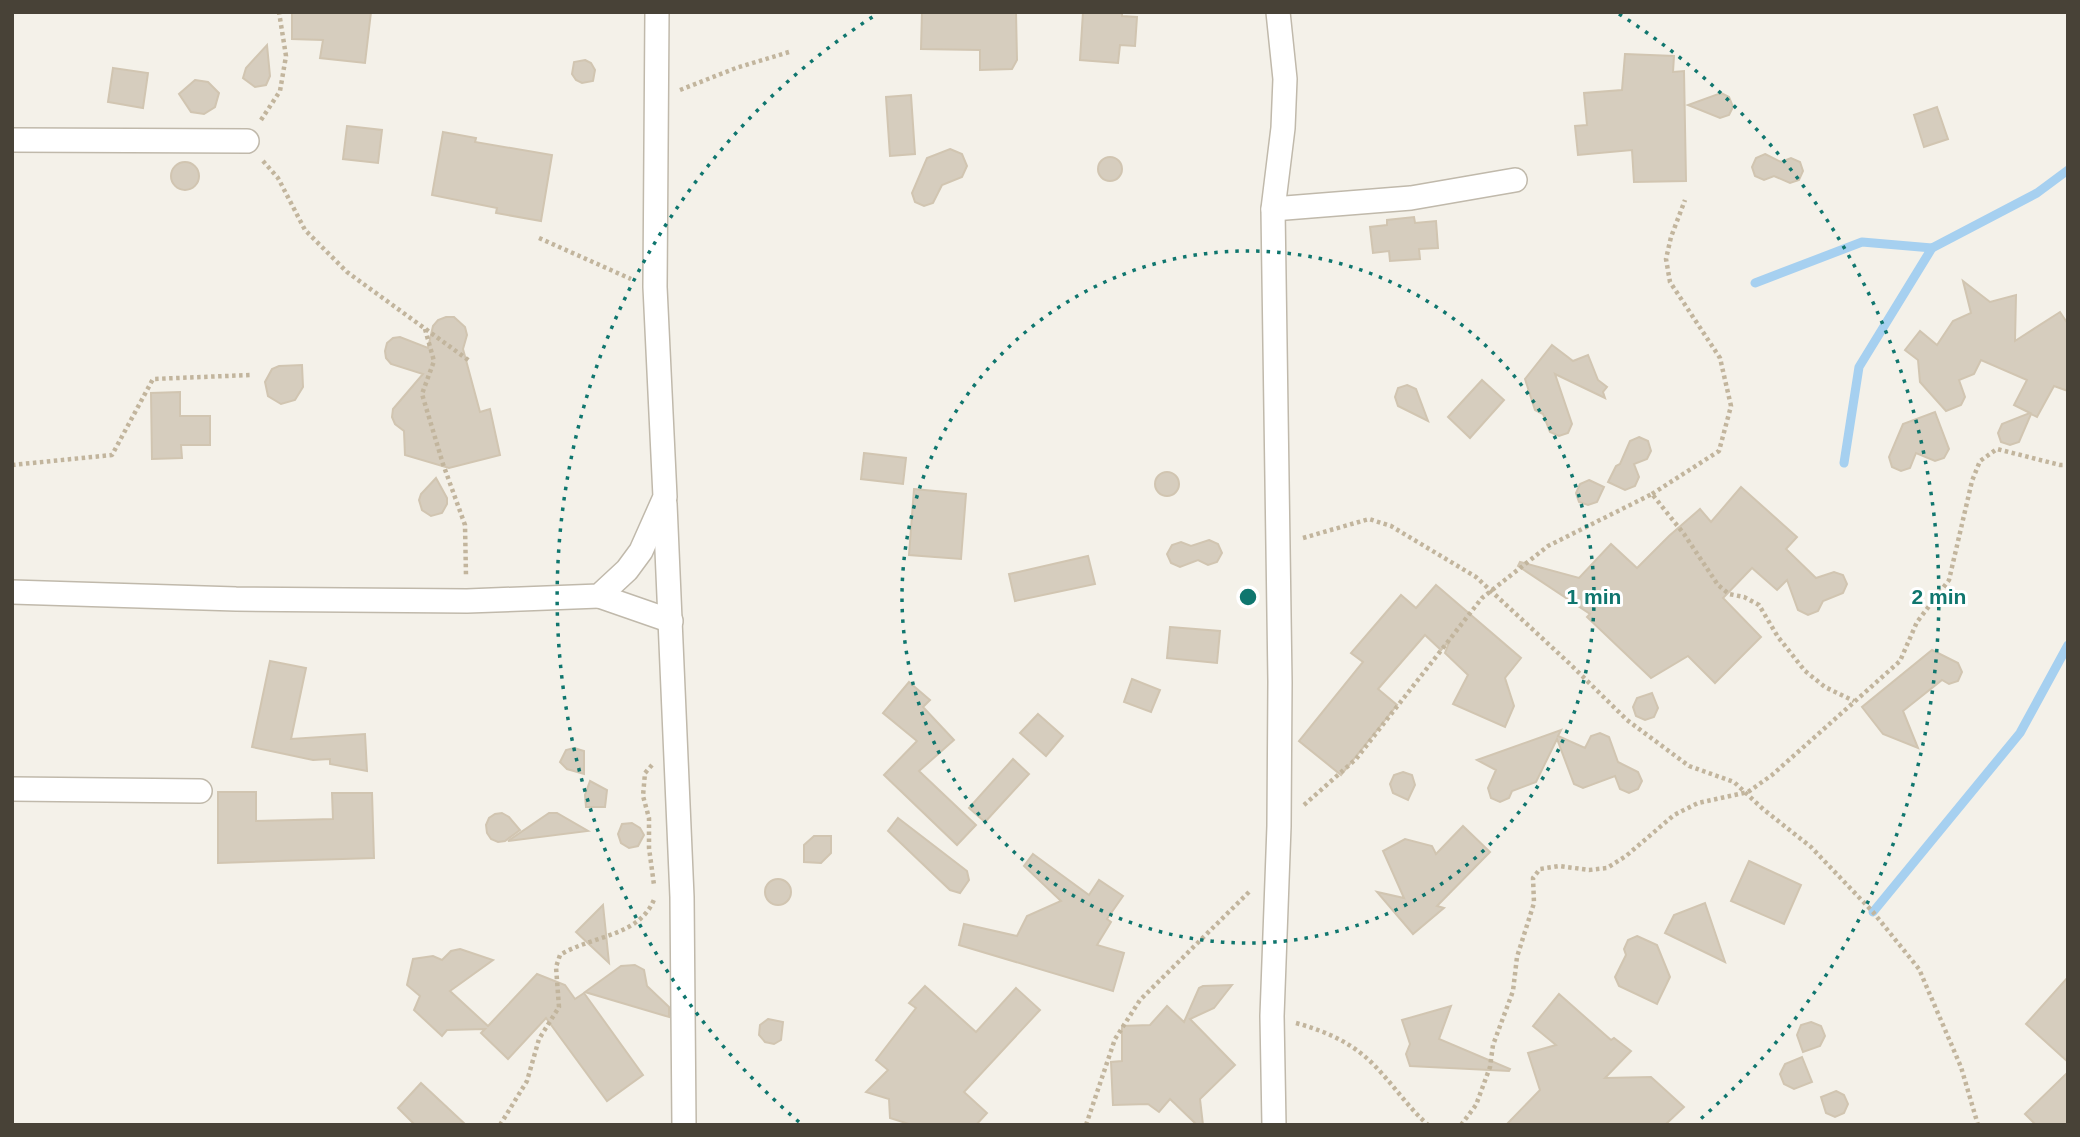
<svg xmlns="http://www.w3.org/2000/svg" width="2080" height="1137" font-family="Helvetica,sans-serif">
  <style>
    .lines { fill: none; stroke-linecap: round; stroke-linejoin: round }
    .stream { stroke: #a6d0f0; stroke-width: 9 }
    .building { fill: #d6cdbe; stroke: #d1c5b1; stroke-width: 2 }
    .minor-casing { stroke: #c0b9ab; stroke-width: 26 }
    .path { stroke: #c2b59d; stroke-width: 4.5; stroke-dasharray: 3.5 3.5; stroke-linecap: butt }
    .minor { stroke: #fff; stroke-width: 23 }
    .ring { fill: none; stroke: #0f766e; stroke-width: 3.5; stroke-dasharray: 3.5 7 }
    .centre { fill: #0f766e; stroke: #fff; stroke-width: 3.5 }
    .ring-label { font-size: 21px; text-anchor: middle; font-weight: bold; fill: #0f766e; stroke: #fff; stroke-width: 6; stroke-linejoin: round; paint-order: stroke }
  </style>
  <rect width="100%" height="100%" fill="#f4f1e9"/>
  <g class="lines">
    <g class="stream">
      <polyline points="1755,283 1862,242 1932,248 2037,193 2068,170"/>
      <polyline points="1844,463 1859,367 1932,248"/>
      <polyline points="1873,912 2020,733 2068,645"/>
    </g>
  </g>
  <g class="building">
    <polygon points="292,12 371,12 365,63 320,58 323,40 292,39"/>
    <polygon points="922,12 1016,12 1017,60 1012,69 980,70 980,50 921,49"/>
    <polygon points="1083,12 1122,12 1122,16 1137,17 1135,46 1120,45 1118,63 1080,60"/>
    <polygon points="267,45 270,76 266,85 255,87 243,78 246,68"/>
    <polygon points="1625,54 1674,56 1673,72 1684,71 1686,181 1634,182 1632,150 1578,155 1575,126 1587,125 1584,93 1622,90"/>
    <polygon points="585,60 591,63 595,70 593,81 582,83 576,80 572,74 574,62"/>
    <polygon points="113,68 148,73 143,108 108,102"/>
    <polygon points="195,80 208,82 219,93 215,107 204,114 191,112 179,94"/>
    <polygon points="1721,93 1729,97 1733,107 1729,115 1720,118 1688,105"/>
    <polygon points="911,95 915,154 890,156 886,97"/>
    <polygon points="1937,107 1948,139 1924,147 1914,115"/>
    <polygon points="347,126 382,130 378,163 343,159"/>
    <polygon points="443,132 476,138 475,142 552,155 541,221 496,213 497,208 432,195"/>
    <polygon points="950,149 962,154 967,166 962,177 942,185 933,203 924,206 915,202 912,193 927,158"/>
    <polygon points="1765,154 1781,162 1791,158 1800,162 1803,171 1799,180 1790,183 1774,176 1764,180 1755,176 1752,167 1756,158"/>
    <circle cx="1110" cy="169" r="12"/>
    <circle cx="185" cy="176" r="14"/>
    <polygon points="1414,217 1415,223 1436,221 1438,248 1419,249 1420,259 1390,261 1389,251 1373,253 1370,227 1387,225 1387,220"/>
    <polygon points="1963,281 1990,302 2016,295 2015,341 2060,312 2068,324 2068,391 2054,386 2037,417 2031,414 2019,442 2010,445 2001,442 1998,433 2002,424 2030,413 2014,405 2027,380 1981,360 1974,374 1959,380 1965,397 1961,405 1946,411 1920,382 1918,360 1905,350 1920,331 1937,345 1953,321 1971,313"/>
    <polygon points="446,317 454,317 465,327 467,335 463,349 480,412 490,409 500,455 449,468 405,455 404,431 395,424 392,417 393,409 423,374 391,364 386,358 385,351 387,343 393,338 400,337 428,348 433,326 438,320"/>
    <polygon points="1552,345 1573,361 1588,355 1598,380 1607,387 1603,392 1605,398 1555,374 1572,424 1568,433 1559,436 1550,432 1543,414 1535,410 1525,379"/>
    <polygon points="302,365 303,387 295,400 281,404 268,396 265,382 272,369 279,366"/>
    <polygon points="1482,380 1504,400 1470,438 1448,417"/>
    <polygon points="1407,385 1416,389 1428,421 1398,406 1395,397 1398,388"/>
    <polygon points="180,392 180,416 210,416 210,445 181,445 182,458 152,459 151,393"/>
    <polygon points="1935,412 1949,449 1944,458 1935,461 1916,453 1910,468 1901,471 1892,467 1889,457 1903,424"/>
    <polygon points="1639,437 1648,441 1651,451 1647,459 1634,464 1639,477 1635,486 1625,490 1608,482 1616,466 1620,464 1630,441"/>
    <polygon points="864,453 906,458 903,484 861,479"/>
    <circle cx="1167" cy="484" r="12"/>
    <polygon points="436,478 447,498 447,504 442,513 431,516 422,510 419,500 421,494"/>
    <polygon points="1589,480 1604,487 1597,502 1588,505 1579,502 1576,493 1580,484"/>
    <polygon points="1741,487 1797,537 1786,549 1816,578 1834,572 1843,575 1847,584 1843,593 1823,601 1818,611 1808,615 1798,610 1787,580 1777,590 1752,568 1723,598 1761,637 1715,683 1688,656 1651,678 1587,617 1590,614 1518,566 1520,562 1579,578 1611,544 1637,568 1669,536 1700,509 1711,522"/>
    <polygon points="914,489 966,494 961,559 909,555"/>
    <polygon points="1209,540 1218,544 1222,553 1217,562 1208,565 1198,560 1180,567 1171,563 1167,554 1172,545 1181,542 1191,546"/>
    <polygon points="1088,556 1095,584 1015,601 1009,574"/>
    <polygon points="1436,585 1521,658 1505,678 1514,706 1505,727 1453,704 1468,675 1445,653 1450,640 1441,650 1425,635 1378,689 1397,705 1341,775 1299,741 1363,662 1351,653 1401,595 1416,608"/>
    <polygon points="1170,627 1220,631 1217,663 1167,658"/>
    <polygon points="1932,650 1958,663 1962,672 1958,681 1949,684 1942,680 1903,711 1918,748 1883,734 1862,707"/>
    <polygon points="270,661 306,668 291,739 365,734 367,771 330,764 330,759 313,760 252,747"/>
    <polygon points="1132,679 1160,690 1151,712 1124,702"/>
    <polygon points="909,682 930,700 923,707 954,740 919,771 976,825 957,845 884,775 917,741 883,713"/>
    <polygon points="1652,693 1658,708 1654,717 1645,720 1636,716 1633,707 1637,698"/>
    <polygon points="1038,714 1063,736 1046,756 1020,733"/>
    <polygon points="1561,730 1558,736 1585,748 1591,736 1600,733 1609,737 1618,762 1638,772 1642,781 1638,789 1629,793 1620,789 1615,776 1583,788 1574,784 1557,739 1536,782 1512,791 1509,798 1500,802 1491,798 1488,788 1496,770 1477,760"/>
    <polygon points="574,748 584,751 584,774 567,769 560,762 566,750"/>
    <polygon points="1013,759 1029,774 985,822 969,808"/>
    <polygon points="1403,772 1412,775 1415,785 1408,800 1393,793 1390,784 1394,775"/>
    <polygon points="590,781 607,790 605,807 586,807 585,795"/>
    <polygon points="218,792 256,792 256,821 333,819 332,793 372,793 374,858 218,863"/>
    <polygon points="502,813 509,817 520,830 505,841 498,842 491,839 487,833 486,825 489,818 495,814"/>
    <polygon points="549,813 557,813 588,831 508,841"/>
    <polygon points="898,818 967,871 969,880 960,893 950,890 888,831"/>
    <polygon points="632,823 640,828 644,835 638,846 629,848 621,843 618,834 622,824"/>
    <polygon points="1463,826 1490,852 1437,906 1444,908 1413,934 1377,892 1404,898 1383,851 1405,839 1432,846 1436,854"/>
    <polygon points="814,836 831,836 831,853 821,863 804,862 804,845"/>
    <polygon points="1033,854 1089,895 1099,880 1123,896 1107,919 1111,922 1097,945 1124,953 1113,991 959,945 964,924 1017,936 1027,916 1061,901 1024,866"/>
    <polygon points="1749,861 1801,885 1784,924 1731,901"/>
    <circle cx="778" cy="892" r="13"/>
    <polygon points="1705,903 1725,962 1665,933 1674,915"/>
    <polygon points="603,905 609,963 576,932"/>
    <polygon points="1637,936 1657,945 1670,977 1657,1004 1619,986 1615,977 1626,955 1624,949 1628,940"/>
    <polygon points="460,949 493,960 450,991 488,1026 537,974 565,985 575,999 584,993 643,1075 607,1101 546,1018 508,1059 481,1033 485,1029 447,1030 442,1036 414,1010 420,996 407,985 413,959 433,956 442,960 451,951"/>
    <polygon points="635,965 644,970 647,986 669,1007 669,1017 585,992 621,966"/>
    <polygon points="2068,977 2068,1062 2026,1024"/>
    <polygon points="1232,985 1214,1008 1190,1019 1235,1065 1200,1099 1203,1125 1197,1125 1170,1099 1159,1112 1148,1104 1113,1105 1111,1062 1122,1061 1122,1026 1150,1025 1167,1006 1184,1022 1199,988 1203,986"/>
    <polygon points="925,986 976,1032 1016,988 1040,1010 964,1092 987,1113 976,1125 912,1125 890,1118 889,1099 866,1092 888,1070 876,1060 916,1008 909,1003"/>
    <polygon points="1559,994 1611,1040 1614,1038 1631,1051 1605,1078 1651,1077 1684,1107 1665,1125 1506,1125 1540,1090 1528,1053 1556,1045 1533,1026"/>
    <polygon points="1451,1006 1439,1039 1510,1069 1509,1071 1410,1066 1406,1054 1410,1044 1402,1020"/>
    <polygon points="768,1019 783,1022 781,1040 774,1044 765,1042 759,1035 760,1025"/>
    <polygon points="1811,1022 1821,1026 1825,1036 1820,1046 1803,1052 1797,1035 1801,1025"/>
    <polygon points="1802,1057 1812,1082 1794,1089 1784,1084 1780,1074 1785,1064"/>
    <polygon points="2068,1072 2068,1125 2036,1125 2025,1114"/>
    <polygon points="421,1083 466,1125 415,1125 398,1108"/>
    <polygon points="1836,1091 1844,1095 1848,1104 1844,1113 1835,1117 1826,1113 1821,1097"/>
  </g>
  <g class="lines">
    <defs>
      <g id="minor">
        <polyline points="12,140 247,141"/>
        <polyline points="1273,209 1411,198 1515,180"/>
        <polyline points="665,504 682,897 684,1125"/>
        <polyline points="12,592 236,599 467,601 599,596 627,570 641,551 665,497 655,287 657,12"/>
        <polyline points="599,596 671,621"/>
        <polyline points="12,789 200,791"/>
        <polyline points="1274,1125 1272,1016 1279,826 1280,682 1273,209 1283,128 1285,79 1278,12"/>
      </g>
    </defs>
    <use href="#minor" class="minor-casing"/>
    <g class="path">
      <polyline points="680,90 736,68 789,52"/>
      <polyline points="261,120 280,91 286,56 279,12"/>
      <polyline points="263,161 278,178 305,230 347,272 471,362"/>
      <polyline points="539,238 631,279"/>
      <polyline points="425,329 434,361 422,394 443,464 465,525 466,576"/>
      <polyline points="12,465 112,455 153,379 250,375"/>
      <polyline points="1652,494 1719,451 1731,406 1720,358 1670,282 1666,259 1671,237 1685,200"/>
      <polyline points="1303,538 1369,519 1391,526 1476,577 1570,664 1627,720 1689,766 1734,782 1763,809 1811,847 1873,912 1919,969 1961,1067 1978,1125"/>
      <polyline points="652,765 645,773 643,796 649,818 649,848 654,885"/>
      <polyline points="1304,805 1356,759 1482,598 1548,546 1652,494 1684,534 1718,585 1729,594 1744,597 1759,605 1778,637 1805,671 1825,687 1854,701"/>
      <path d="M1296 1023C1325 1031 1351 1042 1373 1064 1392 1083 1407 1106 1428 1125"/>
      <path d="M500 1125 527 1081 539 1039 559 1007 556 967 560 955C592 935 641 937 655 897"/>
      <polyline points="1086,1125 1115,1039 1140,1000 1251,890"/>
      <polyline points="1461,1125 1476,1105 1490,1067 1493,1045 1513,991 1517,957 1534,903 1533,878 1540,869 1559,866 1589,870 1607,868 1626,856 1674,815 1698,803 1748,792 1772,775 1871,687 1900,661 1917,622 1949,580 1972,481 1980,461 1997,449 2060,465 2068,465"/>
    </g>
    <use href="#minor" class="minor"/>
  </g>
  <g class="ring">
    <circle cx="1248" cy="597" r="346"/>
    <path d="M799 1122A691 691 0 0 1 877 14M1619 14A691 691 0 0 1 1697 1122"/>
  </g>
  <circle cx="1248" cy="597" r="10" class="centre"/>
  <g class="ring-label">
    <text x="1594" y="604">1 min</text>
    <text x="1939" y="604">2 min</text>
  </g>
  <rect width="2080" height="1137" fill="none" stroke="#484237" stroke-width="28"/>
</svg>
